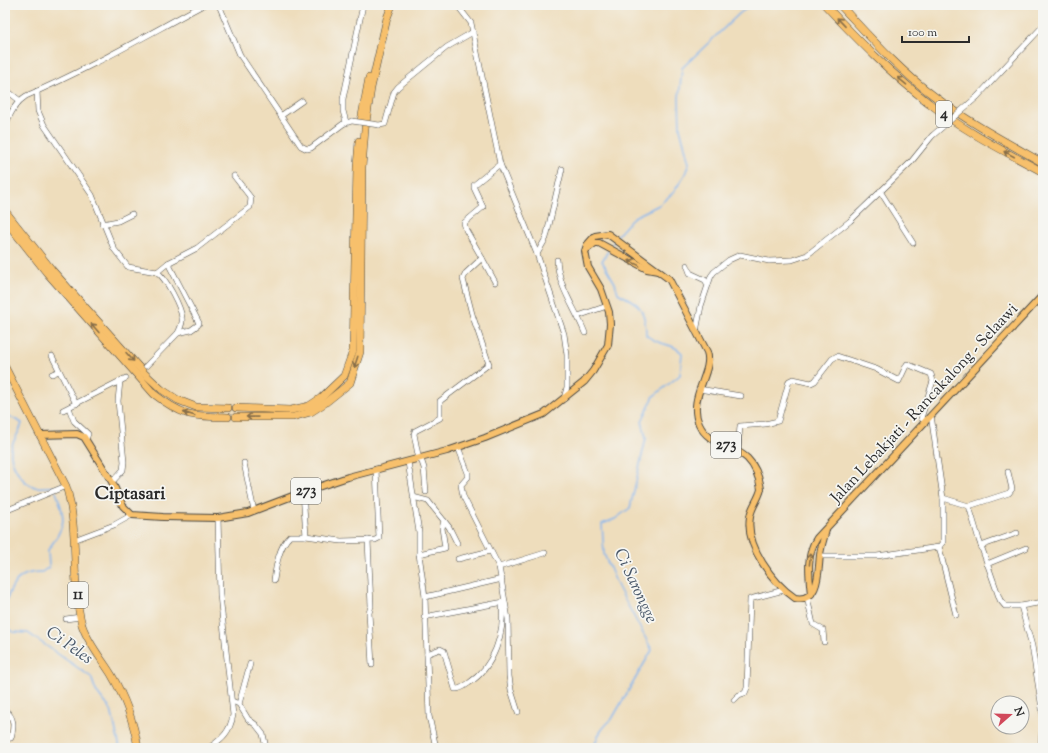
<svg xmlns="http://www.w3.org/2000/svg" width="1048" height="753" font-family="'Sorts Mill Goudy',serif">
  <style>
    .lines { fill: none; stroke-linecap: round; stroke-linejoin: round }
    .stream { stroke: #82b5ef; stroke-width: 1.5 }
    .minor-casing { stroke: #484641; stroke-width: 6 }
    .major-casing { stroke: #484641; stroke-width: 8 }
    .highway-casing { stroke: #484641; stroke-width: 8 }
    .minor { stroke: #fff; stroke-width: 5 }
    .major { stroke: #f7c06c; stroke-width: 6 }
    .highway { stroke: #f7c06c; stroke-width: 7 }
    .minor-bridge-casing { stroke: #484641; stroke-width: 6; stroke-linecap: butt }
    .minor-bridge { stroke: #fff; stroke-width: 5 }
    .oneway { stroke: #876e48 }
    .labels { text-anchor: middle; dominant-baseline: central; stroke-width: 3.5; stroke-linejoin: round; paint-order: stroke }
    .shield { fill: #f6f6f2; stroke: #686867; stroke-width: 1 }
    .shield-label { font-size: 15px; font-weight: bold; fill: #2b2b2b }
    .street-label { font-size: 16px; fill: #2b2b2b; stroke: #f6f6f2 }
    .water-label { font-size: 17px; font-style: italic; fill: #455466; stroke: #f6f6f2 }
    .quarter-label { font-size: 18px; font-weight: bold; fill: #2b2b2b; stroke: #f6f6f2 }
  </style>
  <rect width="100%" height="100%" fill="#f6f6f2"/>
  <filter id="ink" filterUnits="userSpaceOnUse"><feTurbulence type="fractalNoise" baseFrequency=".025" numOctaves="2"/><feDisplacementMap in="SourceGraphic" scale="8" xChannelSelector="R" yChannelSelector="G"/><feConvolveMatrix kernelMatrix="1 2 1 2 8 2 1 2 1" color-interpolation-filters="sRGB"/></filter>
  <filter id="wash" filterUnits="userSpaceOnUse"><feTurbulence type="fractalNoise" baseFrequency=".012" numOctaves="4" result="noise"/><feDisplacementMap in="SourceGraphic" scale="16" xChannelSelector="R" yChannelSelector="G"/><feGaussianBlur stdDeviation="0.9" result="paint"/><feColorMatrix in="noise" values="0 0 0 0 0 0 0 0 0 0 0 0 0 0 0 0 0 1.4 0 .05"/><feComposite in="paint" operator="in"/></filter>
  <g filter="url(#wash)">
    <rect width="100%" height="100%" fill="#eeddbc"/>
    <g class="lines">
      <g class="stream">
        <polyline points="616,237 634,217 659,205 674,192 685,174 689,163 680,128 679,98 682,68 740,13 752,5"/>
        <polyline points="610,248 614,241"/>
        <path d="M5 414 22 423C20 432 13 440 11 449 9 462 22 484 35 487 41 488 48 486 54 487L55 488"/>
        <path d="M5 604C12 584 18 571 42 572L49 567 48 550C65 527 67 520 56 492"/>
        <polyline points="5,627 13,632 28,633 91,677 96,691 111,710 120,748"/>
        <path d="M594 748C597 735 602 728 612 719L652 650 618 587 604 554 602 524 615 519 630 508 646 438 642 421 654 396 680 375 682 353C670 341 660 347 646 335 646 324 644 307 632 301 628 298 623 296 618 293L615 283 602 261 608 251"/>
      </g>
    </g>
  </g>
  <g filter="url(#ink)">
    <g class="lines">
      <defs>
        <g id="minor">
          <polyline points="219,5 240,55 301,146 307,149 311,148 343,124 352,121"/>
          <polyline points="457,5 471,23 500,164 537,254 564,334 567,355 567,387 564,399"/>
          <polyline points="5,89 19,100"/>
          <polyline points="37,91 38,111 44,125 92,195 114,249 128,267 157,272 168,263 199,323 198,325 191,330 178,333 146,366"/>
          <polyline points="977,97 1043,26"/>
          <polyline points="282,115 302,101"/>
          <polyline points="346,122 343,111 343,99 363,5"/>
          <path d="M5 125C11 113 15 103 26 96 87 70 145 36 203 5"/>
          <polyline points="379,125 385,124 394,92 398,87 447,47 473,32"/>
          <polyline points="880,191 913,243"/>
          <polyline points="102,224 118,221 132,214"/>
          <polyline points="537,254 546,238 562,169"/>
          <polyline points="482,258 495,282"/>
          <path d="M557 260C559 289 575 307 585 333"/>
          <polyline points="168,263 197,248 250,207 251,198 234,176"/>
          <polyline points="687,265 690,273 705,280 708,285"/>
          <path d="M157 272C166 278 181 307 182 318 183 324 180 328 178 333"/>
          <polyline points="578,316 607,306"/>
          <polyline points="696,332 701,306 711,276 714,272 729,260 740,255 769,261 792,260 807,255 850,221 911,162 932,136"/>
          <polyline points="52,356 76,404"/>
          <polyline points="52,374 59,371"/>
          <polyline points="699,389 741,396"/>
          <polyline points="69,408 74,421 88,434 86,439"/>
          <polyline points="63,410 126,378"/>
          <polyline points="931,415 943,498 969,506 979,540 1000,600 1005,606 1021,606 1032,646 1043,715 1041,748"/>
          <polyline points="458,447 468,473 468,477 461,485 463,496 499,567 508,619 509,676 511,690 518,712"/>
          <polyline points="738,450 740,426 765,424 778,421 789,381 793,379 811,383 815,381 832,359 837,356 876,369 899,381 907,364 931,374 933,381 921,418 926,421"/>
          <polyline points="421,459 424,468 426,492"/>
          <polyline points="419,460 414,434 415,431 440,418 440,401 489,364 472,314 463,279 466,273 482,258 466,230 464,223 483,207 474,188 474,185 500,164"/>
          <polyline points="408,462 419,532 419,554 425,597 429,716 436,748"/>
          <polyline points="244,463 254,511"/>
          <polyline points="112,482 123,470 124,462 118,401 120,381"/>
          <polyline points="303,492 306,536"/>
          <polyline points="413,497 428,501 449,527 457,543"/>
          <polyline points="969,506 1009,493 1012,489 1008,472"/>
          <polyline points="5,511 66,486"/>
          <polyline points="74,540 114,525 132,515"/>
          <polyline points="368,540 371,606 369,613 372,665"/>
          <polyline points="981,546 1017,533"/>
          <polyline points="939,547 956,615"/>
          <polyline points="419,554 445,548 442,528 444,521"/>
          <polyline points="820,556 877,556 939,547 943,542 943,498"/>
          <polyline points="458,559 490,551"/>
          <polyline points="987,564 1026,548"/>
          <polyline points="499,567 545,553"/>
          <path d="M274 580C276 566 279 546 290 536H306L341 541 375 540 379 538 376 469"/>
          <polyline points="425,597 502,579"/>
          <polyline points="807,597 813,624 823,630 824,642"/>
          <polyline points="1021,606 1043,602"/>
          <polyline points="424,617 504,602"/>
          <polyline points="66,619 80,617"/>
          <path d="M427 654 440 649 444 651 455 689C460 690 464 686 469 683 494 667 505 633 502 604"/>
          <polyline points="734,700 739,695 745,693 747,688 750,599 784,590"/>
          <polyline points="232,701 239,704 248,719 256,725 263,734 266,748"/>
          <polyline points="239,704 250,664"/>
          <path d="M5 710C15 718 14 726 11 738L5 739"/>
          <path d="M209 748C223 738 230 732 233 715L220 595 218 518"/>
        </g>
        <g id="major">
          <polyline points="587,249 595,243 599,243 647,269 658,271"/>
          <path d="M40 435 77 434 84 437 112 482 123 506 132 515 163 517 218 518 248 513 303 492 348 477 447 451 485 438 544 414 584 382 593 371 608 345 610 324 609 312 601 289 588 267 585 251 587 245 595 236 608 234 669 279 707 352C714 372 687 397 699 424 713 455 753 437 761 489 759 499 751 507 750 517 745 546 773 583 795 598 820 603 818 570 820 555 821 546 824 538 826 530"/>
          <path d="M811 594C809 575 806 554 817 538L1043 295"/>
        </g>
        <g id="highway">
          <path d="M825 5C858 40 891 74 929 103 964 131 1004 151 1043 172"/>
          <path d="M840 5C870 37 899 70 934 96 968 122 1006 142 1043 163"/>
          <polyline points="361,121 369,78"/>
          <polyline points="5,211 52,270 144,373 161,389 178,400 196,407 228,408"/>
          <path d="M5 220 47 273 154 394C184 417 191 416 228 417"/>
          <path d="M5 367 66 486C80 531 70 580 82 625 88 643 101 658 111 674 124 696 134 723 138 748"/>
          <polyline points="236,408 291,410 309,406 321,398 344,376 353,351 357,167 359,141"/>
          <polyline points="236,417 293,417 311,412 325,403 350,383 360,352 362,167 365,129 371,88 387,18 392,5"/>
        </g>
      </defs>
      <use href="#minor" class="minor-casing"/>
      <use href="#major" class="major-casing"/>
      <use href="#highway" class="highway-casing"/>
      <use href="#minor" class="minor"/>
      <use href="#major" class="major"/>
      <use href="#highway" class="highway"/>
      <defs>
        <g id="minor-bridge">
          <polyline points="352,121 379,125"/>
          <polyline points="932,136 977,97"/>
        </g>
      </defs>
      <use href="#minor-bridge" class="minor-bridge-casing"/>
      <use href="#minor-bridge" class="minor-bridge"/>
    </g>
    <defs><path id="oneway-shaft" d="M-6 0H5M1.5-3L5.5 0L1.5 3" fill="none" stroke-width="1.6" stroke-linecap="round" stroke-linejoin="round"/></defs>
    <g class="oneway">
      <use href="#oneway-shaft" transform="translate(841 22) rotate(-133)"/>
      <use href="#oneway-shaft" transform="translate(902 81) rotate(-140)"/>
      <use href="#oneway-shaft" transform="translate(1009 154) rotate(-152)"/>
      <use href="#oneway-shaft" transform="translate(634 263) rotate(-154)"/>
      <use href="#oneway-shaft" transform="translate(95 328) rotate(-131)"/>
      <use href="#oneway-shaft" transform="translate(130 357) rotate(48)"/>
      <use href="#oneway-shaft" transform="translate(356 362) rotate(108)"/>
      <use href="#oneway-shaft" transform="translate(189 414) rotate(-164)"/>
      <use href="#oneway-shaft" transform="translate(252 417) rotate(-179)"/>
      <use href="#oneway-shaft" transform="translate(810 559) rotate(-84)"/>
    </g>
  </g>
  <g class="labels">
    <g class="shield">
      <rect x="936" y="101" width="16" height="26" rx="3"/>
      <rect x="711" y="432" width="30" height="26" rx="3"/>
      <rect x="291" y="478" width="30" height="26" rx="3"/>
      <rect x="68" y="582" width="20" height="26" rx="3"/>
    </g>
    <g class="shield-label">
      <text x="944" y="114">4</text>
      <text x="726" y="445">273</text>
      <text x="306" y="491">273</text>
      <text x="78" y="595">11</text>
    </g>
    <g class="street-label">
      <text transform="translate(925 404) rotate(-47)">Jalan Lebakjati - Rancakalong - Selaawi</text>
    </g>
    <g class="water-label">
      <text transform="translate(635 586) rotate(65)">Ci Sarongge</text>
      <text transform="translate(69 646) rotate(35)">Ci Peles</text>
    </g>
    <g class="quarter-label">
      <text x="130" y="495">Ciptasari</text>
    </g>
  </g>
  <rect width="1048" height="753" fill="none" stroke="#f6f6f2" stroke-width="20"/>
  <g transform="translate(1010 715) rotate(70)"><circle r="19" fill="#f6f6f2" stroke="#a5a5a2"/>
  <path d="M0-3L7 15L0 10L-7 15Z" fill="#d1495b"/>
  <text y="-6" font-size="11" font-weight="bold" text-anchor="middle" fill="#2b2b2b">N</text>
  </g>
  <path d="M902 36v6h67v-6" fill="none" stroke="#2b2b2b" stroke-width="2"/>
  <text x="908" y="36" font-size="12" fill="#2b2b2b" stroke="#f6f6f2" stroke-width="3" paint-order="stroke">100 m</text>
</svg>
